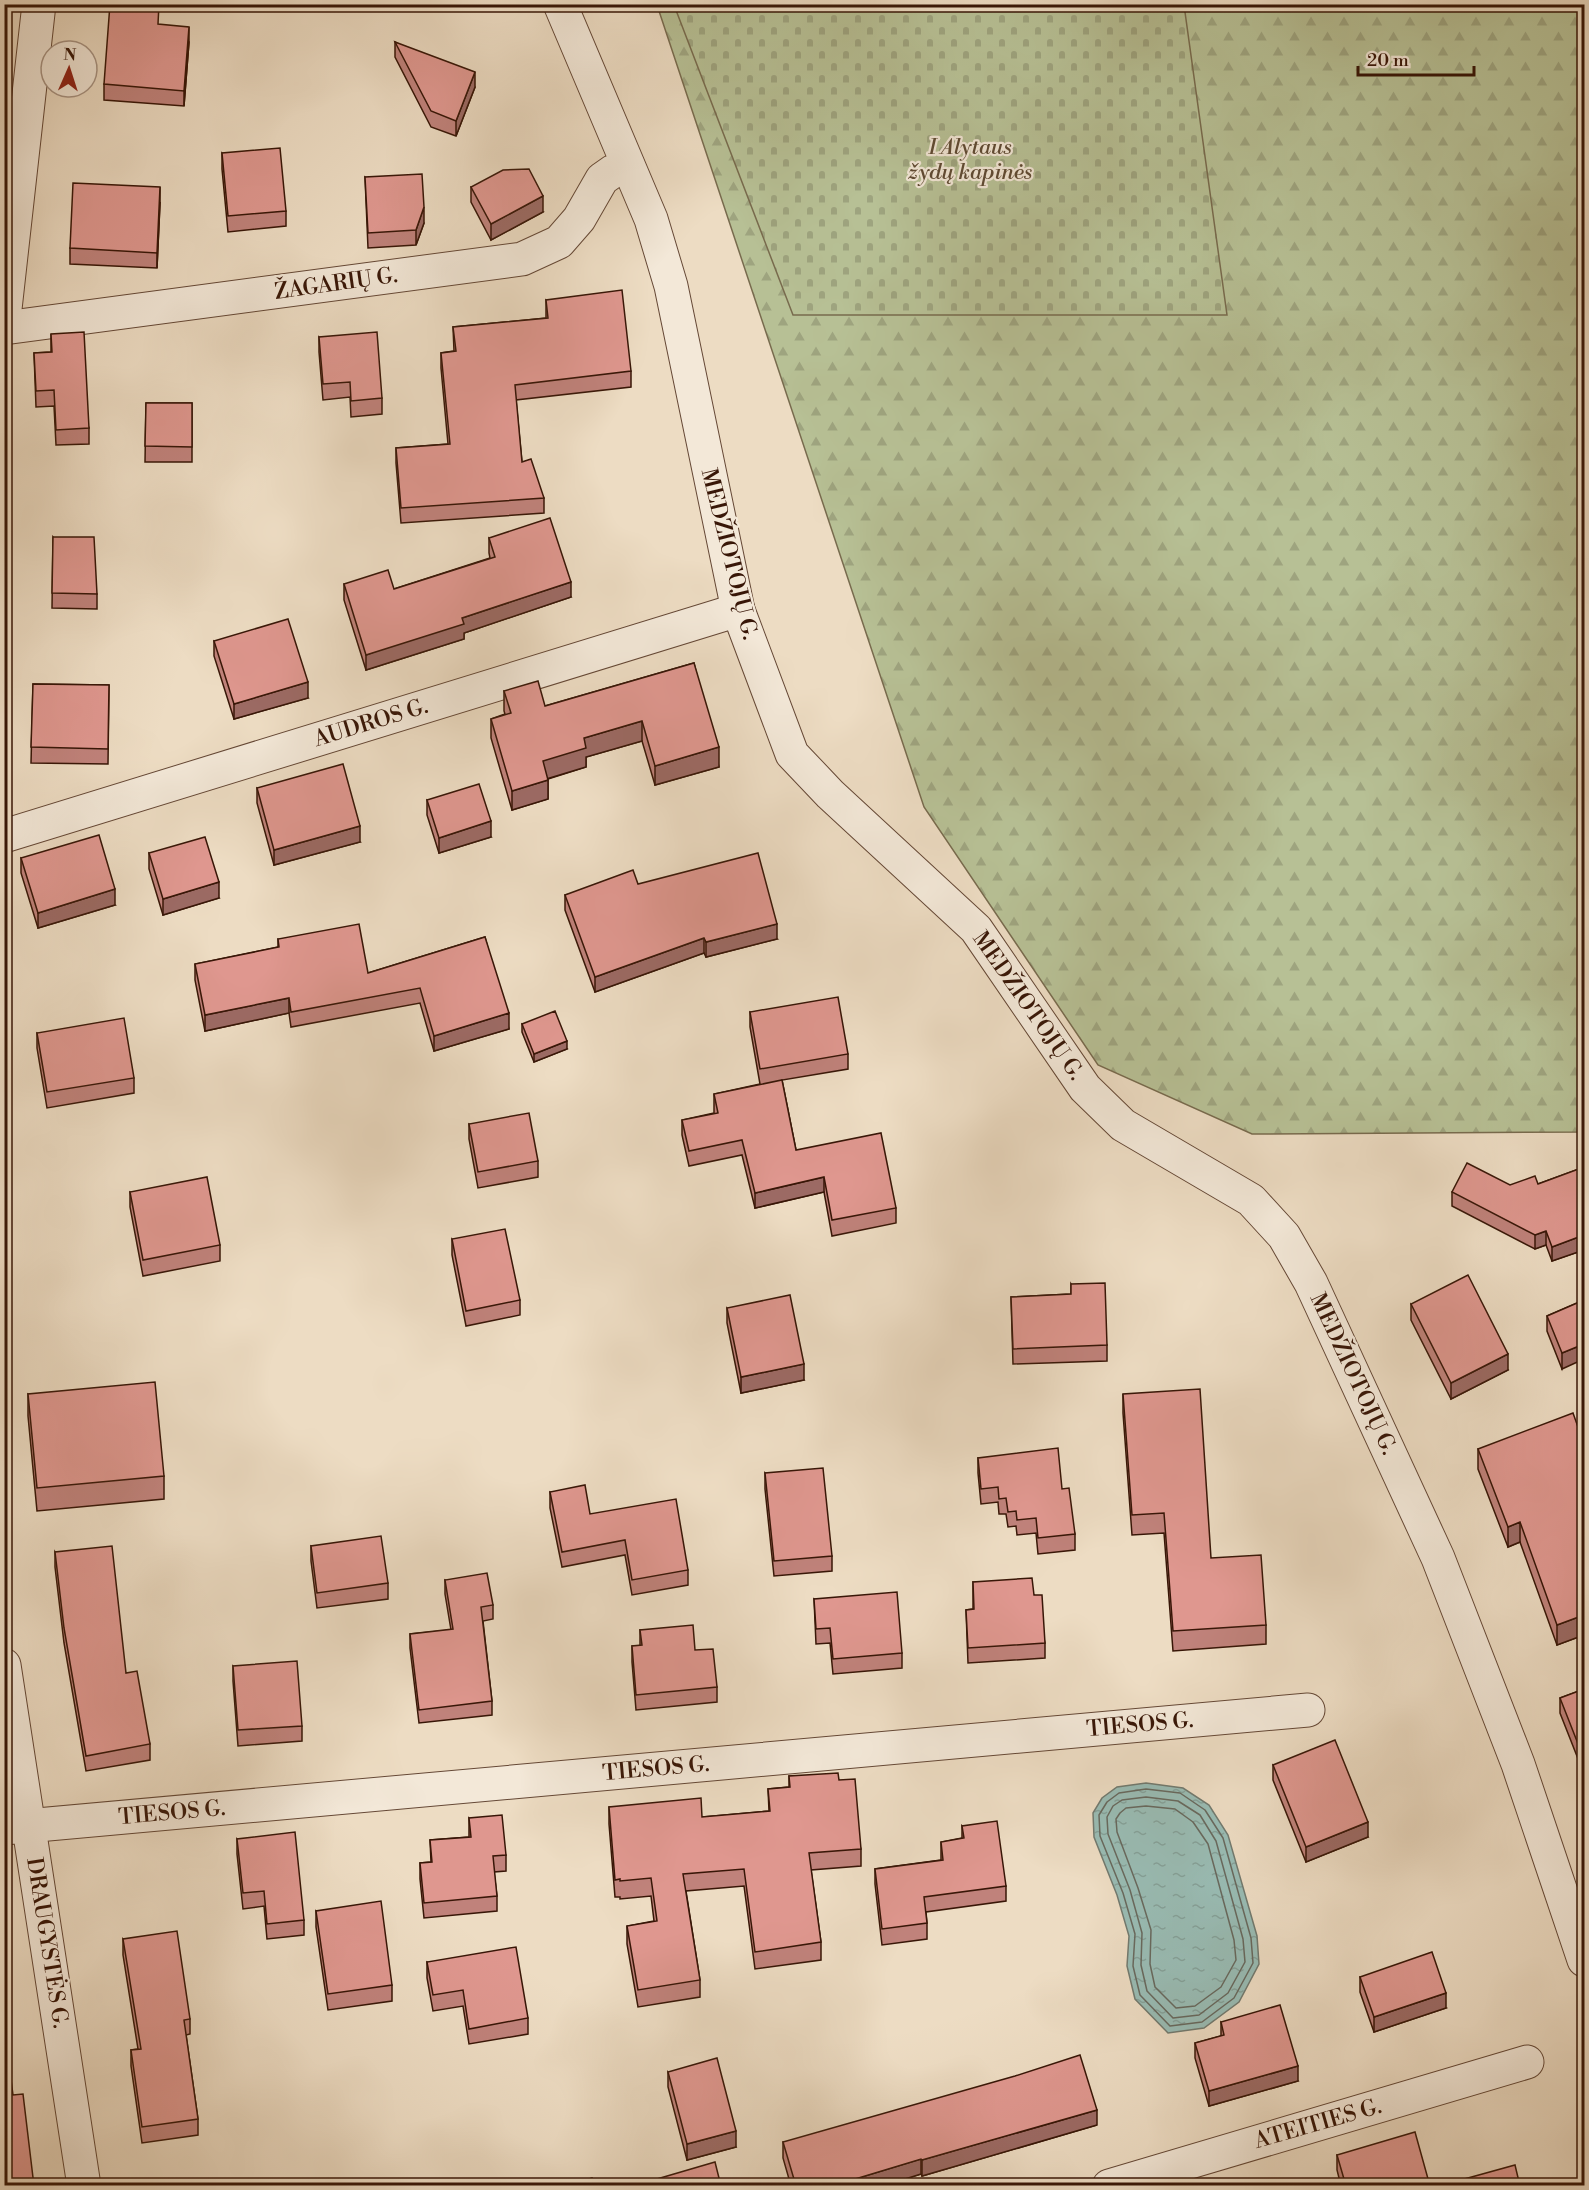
<svg xmlns="http://www.w3.org/2000/svg" width="1589" height="2190" font-family="'Libre Bodoni',serif">
  <style>
    .forest { fill: url(#forest-firs); stroke: #786b4e; stroke-width: 1.5 }
    .cemetery { fill: url(#cemetery-stones); stroke: #786b4e; stroke-width: 1.5 }
    .water { fill: url(#water-ripples); stroke: #727a6f; stroke-width: 1.5 }
    .lines { fill: none; stroke-linecap: round; stroke-linejoin: round }
    .shore { stroke: #68695e; stroke-width: 1.5 }
    .street-casing { stroke: #654836; stroke-width: 35 }
    .street { stroke: #f3e8d8; stroke-width: 33 }
    .wall { fill: #c0827b; stroke: #381607; stroke-width: 1.5 }
    .shaded-wall { fill: #9c6a64; stroke: #381607; stroke-width: 1.5 }
    .building { fill: #df978f; stroke: #381607; stroke-width: 1.5 }
    .labels { text-anchor: middle; dominant-baseline: central; stroke-width: 4.5; stroke-linejoin: round; paint-order: stroke }
    .park-label { font-size: 22px; font-style: italic; fill: #5e4932; stroke: #f3e8d8 }
    .street-label { font-size: 22px; fill: #381607; stroke: #f3e8d8 }
  </style>
  <defs>
    <pattern id="forest-firs" width="22" height="20" patternUnits="userSpaceOnUse" patternTransform="scale(1.5)"><rect width="22" height="20" fill="#b7c095"/><path d="M5 1l3.5 6h-7zM16 11l3.5 6h-7z" fill="#9ea47f"/></pattern>
    <pattern id="cemetery-stones" width="16" height="16" patternUnits="userSpaceOnUse" patternTransform="scale(1.5)"><rect width="16" height="16" fill="#b7c095"/><path d="M2 7V4a2 2 0 0 1 4 0v3zM10 15v-3a2 2 0 0 1 4 0v3z" fill="#9ea47f"/></pattern>
    <pattern id="water-ripples" width="26" height="14" patternUnits="userSpaceOnUse" patternTransform="scale(1.5)"><rect width="26" height="14" fill="#99bcb4"/><path d="M2 4q2-2 4 0t4 0M15 11q2-2 4 0t4 0" fill="none" stroke="#85a199"/></pattern>
  </defs>
  <rect width="100%" height="100%" fill="#eddcc3"/>
  <filter id="stains"><feTurbulence type="fractalNoise" baseFrequency=".00333" numOctaves="4"/><feColorMatrix values="0 0 0 0 .2 0 0 0 0 .09 0 0 0 0 .02 0 0 0 .5 -.17"/></filter>
  <radialGradient id="worn" r=".72"><stop offset=".6" stop-color="#630" stop-opacity="0"/><stop offset="1" stop-color="#630" stop-opacity=".3"/></radialGradient>
  <polygon class="forest" points="657,5 1584,5 1584,1132 1252,1134 1098,1065 924,807"/>
  <polygon class="cemetery" points="674,5 1184,5 1227,315 793,315"/>
  <polygon class="water" points="1146,1783 1183,1788 1209,1805 1228,1835 1257,1936 1259,1964 1239,2002 1204,2028 1168,2033 1135,1999 1127,1966 1129,1936 1117,1895 1094,1837 1093,1813 1102,1798 1117,1787"/>
  <g class="lines">
    <g class="shore">
      <polygon points="1146,1789 1180,1793 1205,1810 1223,1838 1251,1938 1253,1963 1234,1998 1202,2022 1170,2026 1140,1995 1133,1966 1135,1934 1123,1893 1100,1836 1099,1815 1107,1802 1119,1793"/>
      <polygon points="1146,1797 1178,1801 1200,1815 1216,1841 1243,1939 1245,1962 1228,1993 1199,2015 1173,2018 1147,1991 1141,1965 1142,1933 1130,1890 1108,1834 1107,1817 1113,1806 1122,1800"/>
      <polygon points="1146,1806 1175,1809 1193,1822 1208,1844 1234,1940 1236,1960 1221,1987 1195,2006 1176,2008 1155,1987 1150,1964 1151,1930 1138,1888 1117,1832 1116,1819 1120,1813 1126,1808"/>
    </g>
    <defs>
      <g id="street">
        <polyline points="560,4 651,219 671,286 738,610 792,754 830,794 976,929 1085,1088 1123,1125 1251,1200 1284,1236 1311,1283 1438,1558 1518,1764 1584,1960"/>
        <polyline points="4,318 39,4"/>
        <polyline points="4,328 522,259 559,242 579,219 602,179 612,172 628,166"/>
        <polyline points="4,836 738,610"/>
        <polyline points="4,1665 84,2186"/>
        <polyline points="4,1828 1308,1710"/>
        <polyline points="1109,2186 1527,2062"/>
      </g>
    </defs>
    <use href="#street" class="street-casing"/>
    <use href="#street" class="street"/>
  </g>
  <g class="wall">
    <polygon points="159,25 189,42 184,106 104,100 104,84"/>
    <polygon points="395,42 475,87 456,136 431,127 395,57"/>
    <polygon points="222,153 286,211 286,226 228,232 222,169"/>
    <polygon points="365,177 424,223 416,245 368,248"/>
    <polygon points="471,187 543,212 491,240 471,202"/>
    <polygon points="160,203 157,268 70,264 70,248"/>
    <polygon points="546,300 631,371 631,387 516,400 522,462 544,498 544,513 401,523 396,463 396,448 448,444 441,368 441,353 454,351 453,327 546,318"/>
    <polygon points="51,334 89,428 89,444 56,445 54,406 36,407 34,353 51,352"/>
    <polygon points="319,337 382,398 382,414 351,417 350,397 323,400 319,352"/>
    <polygon points="146,403 192,403 192,462 145,462"/>
    <polygon points="53,537 97,594 97,609 52,608"/>
    <polygon points="489,538 571,597 464,633 464,639 366,670 344,600 344,584 394,589 490,558 489,553"/>
    <polygon points="214,641 308,698 234,719 214,656"/>
    <polygon points="694,663 719,767 655,785 642,741 586,757 586,767 548,779 548,799 512,810 491,738 491,719 505,714 504,711 504,691 545,706"/>
    <polygon points="33,684 109,685 108,764 31,763"/>
    <polygon points="257,788 360,842 274,865 257,803"/>
    <polygon points="427,800 491,837 439,853 427,815"/>
    <polygon points="149,853 219,898 163,915 149,869"/>
    <polygon points="21,858 115,905 38,928 21,873"/>
    <polygon points="638,884 777,939 706,957 704,953 595,992 565,910 565,895"/>
    <polygon points="485,937 509,1029 434,1051 420,1003 291,1027 289,1013 205,1031 195,980 195,964 278,947 278,939 368,973"/>
    <polygon points="750,1012 848,1054 848,1069 782,1080 796,1150 896,1208 896,1223 832,1236 824,1192 755,1208 742,1155 689,1166 682,1135 682,1120 714,1113 714,1094 760,1084 750,1027"/>
    <polygon points="522,1024 567,1049 534,1062 522,1032"/>
    <polygon points="37,1033 134,1078 134,1093 47,1108 37,1048"/>
    <polygon points="469,1124 538,1161 538,1177 478,1188 469,1139"/>
    <polygon points="1584,1167 1584,1250 1552,1261 1546,1245 1535,1249 1452,1206 1452,1192 1510,1185 1538,1184"/>
    <polygon points="130,1192 220,1245 220,1261 143,1276 130,1207"/>
    <polygon points="452,1239 520,1300 520,1315 466,1326 452,1255"/>
    <polygon points="1071,1284 1107,1345 1107,1361 1013,1364 1011,1297 1071,1294"/>
    <polygon points="1584,1300 1562,1369 1547,1331 1547,1316"/>
    <polygon points="1411,1304 1508,1370 1451,1399 1411,1320"/>
    <polygon points="727,1308 804,1380 741,1393 727,1323"/>
    <polygon points="28,1394 164,1476 164,1499 37,1511 28,1416"/>
    <polygon points="1123,1394 1211,1558 1266,1625 1266,1644 1173,1651 1164,1533 1132,1535 1123,1413"/>
    <polygon points="1584,1444 1584,1635 1557,1645 1520,1542 1508,1547 1478,1469 1478,1449"/>
    <polygon points="978,1458 1062,1489 1075,1534 1075,1550 1038,1554 1036,1533 1017,1535 1016,1526 1008,1527 1006,1514 999,1514 998,1502 981,1504 978,1473"/>
    <polygon points="765,1473 832,1556 832,1571 774,1576 765,1489"/>
    <polygon points="550,1492 590,1514 688,1570 688,1585 632,1595 625,1555 562,1567 550,1508"/>
    <polygon points="311,1546 388,1583 388,1599 317,1608 311,1561"/>
    <polygon points="55,1552 126,1673 150,1744 150,1760 86,1771 64,1643 55,1567"/>
    <polygon points="445,1580 493,1605 493,1619 483,1621 492,1701 492,1715 419,1723 410,1648 410,1634 451,1630 445,1594"/>
    <polygon points="973,1582 1034,1595 1045,1643 1045,1658 968,1663 966,1610 973,1609"/>
    <polygon points="814,1599 902,1653 902,1668 833,1674 830,1643 816,1644"/>
    <polygon points="640,1630 695,1650 717,1687 717,1702 636,1710 632,1662 632,1646 640,1646"/>
    <polygon points="233,1666 302,1726 302,1741 238,1746 233,1681"/>
    <polygon points="1584,1689 1584,1774 1560,1713 1560,1698"/>
    <polygon points="1273,1765 1368,1837 1306,1862 1273,1780"/>
    <polygon points="789,1776 839,1780 861,1849 861,1866 811,1870 821,1942 821,1960 755,1969 744,1886 686,1891 700,1980 700,1997 638,2007 627,1944 627,1926 654,1921 651,1896 620,1899 620,1897 615,1897 609,1824 609,1807 702,1817 769,1811 768,1789 789,1787"/>
    <polygon points="469,1818 506,1855 506,1871 494,1872 497,1896 497,1911 424,1918 420,1879 420,1863 431,1862 430,1840 469,1837"/>
    <polygon points="962,1826 1006,1886 1006,1901 926,1912 927,1923 927,1939 882,1945 875,1884 875,1869 941,1860 941,1842 962,1838"/>
    <polygon points="237,1839 304,1920 304,1935 267,1939 264,1906 243,1909 237,1854"/>
    <polygon points="316,1911 392,1985 392,2001 328,2010 316,1927"/>
    <polygon points="123,1939 190,2019 190,2034 186,2035 198,2119 198,2135 142,2143 131,2066 131,2050 138,2049 123,1955"/>
    <polygon points="427,1962 528,2018 528,2034 469,2044 463,2006 433,2011 427,1978"/>
    <polygon points="1360,1977 1446,2008 1374,2032 1360,1992"/>
    <polygon points="1221,2022 1298,2081 1209,2106 1195,2058 1195,2043 1221,2036"/>
    <polygon points="668,2072 736,2147 687,2160 668,2087"/>
    <polygon points="1097,2125 922,2176 921,2174 883,2186 791,2186 783,2158 783,2142"/>
    <polygon points="1337,2155 1430,2186 1341,2186 1337,2170"/>
  </g>
  <g class="shaded-wall">
    <polygon points="189,27 189,42 184,106 184,91"/>
    <polygon points="475,72 475,87 456,136 456,121"/>
    <polygon points="160,187 160,203 157,268 157,253"/>
    <polygon points="543,196 543,212 491,240 491,224"/>
    <polygon points="424,207 424,223 416,245 416,230"/>
    <polygon points="571,582 571,597 464,633 464,639 366,670 366,655 462,618"/>
    <polygon points="308,682 308,698 234,719 234,704"/>
    <polygon points="642,721 642,741 586,757 586,767 543,780 543,761 584,738"/>
    <polygon points="719,747 719,767 655,785 655,766"/>
    <polygon points="548,780 548,799 512,810 512,791"/>
    <polygon points="491,821 491,837 439,853 439,838"/>
    <polygon points="360,826 360,842 274,865 274,850"/>
    <polygon points="219,882 219,898 163,915 163,899"/>
    <polygon points="115,889 115,905 38,928 38,913"/>
    <polygon points="777,924 777,939 706,957 706,942"/>
    <polygon points="704,938 704,953 595,992 595,977"/>
    <polygon points="289,998 289,1013 205,1031 205,1015"/>
    <polygon points="509,1013 509,1029 434,1051 434,1036"/>
    <polygon points="567,1041 567,1049 534,1062 534,1054"/>
    <polygon points="824,1177 824,1192 755,1208 755,1193"/>
    <polygon points="1546,1231 1546,1245 1535,1249 1535,1235"/>
    <polygon points="1584,1235 1584,1250 1552,1261 1552,1247"/>
    <polygon points="1584,1344 1584,1359 1562,1369 1562,1353"/>
    <polygon points="1508,1354 1508,1370 1451,1399 1451,1383"/>
    <polygon points="804,1364 804,1380 741,1393 741,1377"/>
    <polygon points="1520,1522 1520,1542 1508,1547 1508,1527"/>
    <polygon points="1584,1615 1584,1635 1557,1645 1557,1625"/>
    <polygon points="1368,1822 1368,1837 1306,1862 1306,1847"/>
    <polygon points="1446,1993 1446,2008 1374,2032 1374,2017"/>
    <polygon points="1298,2066 1298,2081 1209,2106 1209,2091"/>
    <polygon points="1097,2110 1097,2125 922,2176 922,2160"/>
    <polygon points="736,2131 736,2147 687,2160 687,2144"/>
    <polygon points="921,2159 921,2174 883,2186 832,2186"/>
  </g>
  <g class="building">
    <polygon points="110,4 159,4 158,24 189,27 184,91 104,84"/>
    <polygon points="395,42 475,72 456,121 431,111"/>
    <polygon points="280,148 286,211 228,216 222,153"/>
    <polygon points="529,169 543,196 491,224 471,187 503,170"/>
    <polygon points="422,174 424,207 416,230 368,233 365,177"/>
    <polygon points="73,183 160,187 157,253 70,248"/>
    <polygon points="622,290 631,371 515,385 522,462 531,459 544,498 401,508 396,448 450,444 441,353 456,351 453,327 548,318 546,300"/>
    <polygon points="84,332 89,428 56,430 54,390 36,391 34,353 52,352 51,334"/>
    <polygon points="377,332 382,398 351,401 350,382 323,384 319,337"/>
    <polygon points="146,403 192,403 192,447 145,446"/>
    <polygon points="550,518 571,582 462,618 464,624 366,655 344,584 388,570 394,589 495,557 489,538"/>
    <polygon points="53,537 94,537 97,594 52,593"/>
    <polygon points="288,619 308,682 234,704 214,641"/>
    <polygon points="694,663 719,747 655,766 642,721 584,738 586,748 543,761 548,780 512,791 491,719 511,713 504,691 538,681 545,706"/>
    <polygon points="33,684 109,685 108,749 31,747"/>
    <polygon points="343,764 360,826 274,850 257,788"/>
    <polygon points="479,784 491,821 439,838 427,800"/>
    <polygon points="99,835 115,889 38,913 21,858"/>
    <polygon points="205,837 219,882 163,899 149,853"/>
    <polygon points="758,853 777,924 706,942 704,938 595,977 565,895 633,870 638,884"/>
    <polygon points="359,924 368,973 485,937 509,1013 434,1036 420,988 291,1012 289,998 205,1015 195,964 279,947 278,939"/>
    <polygon points="838,997 848,1054 760,1069 750,1012"/>
    <polygon points="555,1011 567,1041 534,1054 522,1024"/>
    <polygon points="124,1018 134,1078 47,1092 37,1033"/>
    <polygon points="782,1080 796,1150 881,1133 896,1208 832,1220 824,1177 755,1193 742,1140 689,1151 682,1120 718,1113 714,1094"/>
    <polygon points="529,1113 538,1161 478,1172 469,1124"/>
    <polygon points="1467,1163 1510,1185 1535,1176 1538,1184 1584,1167 1584,1235 1552,1247 1546,1231 1535,1235 1452,1192"/>
    <polygon points="207,1177 220,1245 143,1260 130,1192"/>
    <polygon points="505,1229 520,1300 466,1311 452,1239"/>
    <polygon points="1468,1275 1508,1354 1451,1383 1411,1304"/>
    <polygon points="1105,1283 1107,1345 1013,1349 1011,1297 1071,1294 1071,1284"/>
    <polygon points="790,1295 804,1364 741,1377 727,1308"/>
    <polygon points="1584,1300 1584,1344 1562,1353 1547,1316"/>
    <polygon points="155,1382 164,1476 37,1488 28,1394"/>
    <polygon points="1200,1389 1211,1558 1261,1555 1266,1625 1173,1631 1164,1513 1132,1515 1123,1394"/>
    <polygon points="1573,1413 1584,1444 1584,1615 1557,1625 1520,1522 1508,1527 1478,1449"/>
    <polygon points="1058,1448 1062,1489 1069,1488 1075,1534 1038,1538 1036,1518 1017,1520 1016,1511 1008,1512 1006,1498 999,1499 998,1487 981,1489 978,1458"/>
    <polygon points="823,1468 832,1556 774,1561 765,1473"/>
    <polygon points="585,1485 590,1514 676,1499 688,1570 632,1580 625,1540 562,1552 550,1492"/>
    <polygon points="381,1536 388,1583 317,1593 311,1546"/>
    <polygon points="112,1546 126,1673 137,1671 150,1744 86,1756 64,1628 55,1552"/>
    <polygon points="487,1573 493,1605 481,1607 492,1701 419,1710 410,1634 453,1629 445,1580"/>
    <polygon points="1032,1578 1034,1595 1042,1595 1045,1643 968,1648 966,1610 974,1609 973,1582"/>
    <polygon points="897,1592 902,1653 833,1659 830,1628 816,1629 814,1599"/>
    <polygon points="693,1625 695,1650 713,1649 717,1687 636,1695 632,1646 642,1645 640,1630"/>
    <polygon points="297,1661 302,1726 238,1730 233,1666"/>
    <polygon points="1584,1689 1584,1759 1560,1698"/>
    <polygon points="1335,1740 1368,1822 1306,1847 1273,1765"/>
    <polygon points="838,1773 839,1780 855,1779 861,1849 809,1853 821,1942 755,1952 744,1869 683,1874 700,1980 638,1990 627,1926 657,1921 651,1878 620,1881 620,1879 615,1880 609,1807 701,1798 702,1817 770,1811 768,1789 790,1787 789,1776"/>
    <polygon points="502,1815 506,1855 493,1856 497,1896 424,1903 420,1863 432,1862 430,1840 471,1837 469,1818"/>
    <polygon points="997,1821 1006,1886 924,1897 927,1923 882,1929 875,1869 943,1860 941,1842 964,1838 962,1826"/>
    <polygon points="295,1832 304,1920 267,1924 264,1891 243,1893 237,1839"/>
    <polygon points="381,1901 392,1985 328,1994 316,1911"/>
    <polygon points="177,1931 190,2019 184,2020 198,2119 142,2127 131,2050 141,2049 123,1939"/>
    <polygon points="516,1947 528,2018 469,2029 463,1990 433,1995 427,1962"/>
    <polygon points="1432,1952 1446,1993 1374,2017 1360,1977"/>
    <polygon points="1280,2005 1298,2066 1209,2091 1195,2043 1224,2035 1221,2022"/>
    <polygon points="4,2025 13,2095 23,2094 34,2186 4,2186"/>
    <polygon points="1080,2055 1097,2110 922,2160 921,2159 832,2186 796,2186 783,2142 1015,2076"/>
    <polygon points="717,2058 736,2131 687,2144 668,2072"/>
    <polygon points="1415,2132 1430,2186 1346,2186 1337,2155"/>
    <polygon points="715,2162 721,2186 633,2186"/>
    <polygon points="1515,2165 1520,2186 1439,2186"/>
    <polygon points="592,2178 594,2186 566,2186"/>
    <polygon points="196,2179 198,2186 163,2186"/>
  </g>
  <g class="labels">
    <g class="park-label">
      <text x="970" y="147">I Alytaus<tspan x="970" dy="25">žydų kapinės</tspan></text>
    </g>
    <g class="street-label">
      <text transform="translate(336 284) rotate(-8)">ŽAGARIŲ G.</text>
      <text transform="translate(729 554) rotate(76)">MEDŽIOTOJŲ G.</text>
      <text transform="translate(371 723) rotate(-17)">AUDROS G.</text>
      <text transform="translate(1028 1006) rotate(55)">MEDŽIOTOJŲ G.</text>
      <text transform="translate(1353 1374) rotate(65)">MEDŽIOTOJŲ G.</text>
      <text transform="translate(1140 1725) rotate(-5)">TIESOS G.</text>
      <text transform="translate(656 1769) rotate(-5)">TIESOS G.</text>
      <text transform="translate(172 1813) rotate(-5)">TIESOS G.</text>
      <text transform="translate(47 1943) rotate(81)">DRAUGYSTĖS G.</text>
      <text transform="translate(1318 2124) rotate(-16)">ATEITIES G.</text>
    </g>
  </g>
  <rect width="1589" height="2190" fill="none" stroke="#eddcc3" stroke-width="24"/>
  <rect x="6" y="6" width="1577" height="2178" fill="none" stroke="#381607" stroke-width="3"/>
  <rect x="12" y="12" width="1565" height="2166" fill="none" stroke="#381607" stroke-width="1.5"/>
  <g transform="translate(69 69) rotate(3)"><circle r="28" fill="#f3e8d8" stroke="#a89484" stroke-width="1.5"/>
  <path d="M0-4.5L10 22L0 15L-10 22Z" fill="#8f2418"/>
  <text y="-9" font-size="16" font-weight="bold" text-anchor="middle" fill="#381607">N</text>
  </g>
  <path d="M1358 66v9h116v-9" fill="none" stroke="#381607" stroke-width="3"/>
  <text x="1367" y="66" font-size="18" fill="#381607" stroke="#f3e8d8" stroke-width="4.5" paint-order="stroke">20 m</text>
  <rect width="100%" height="100%" filter="url(#stains)"/>
  <rect width="100%" height="100%" fill="url(#worn)"/>
</svg>
